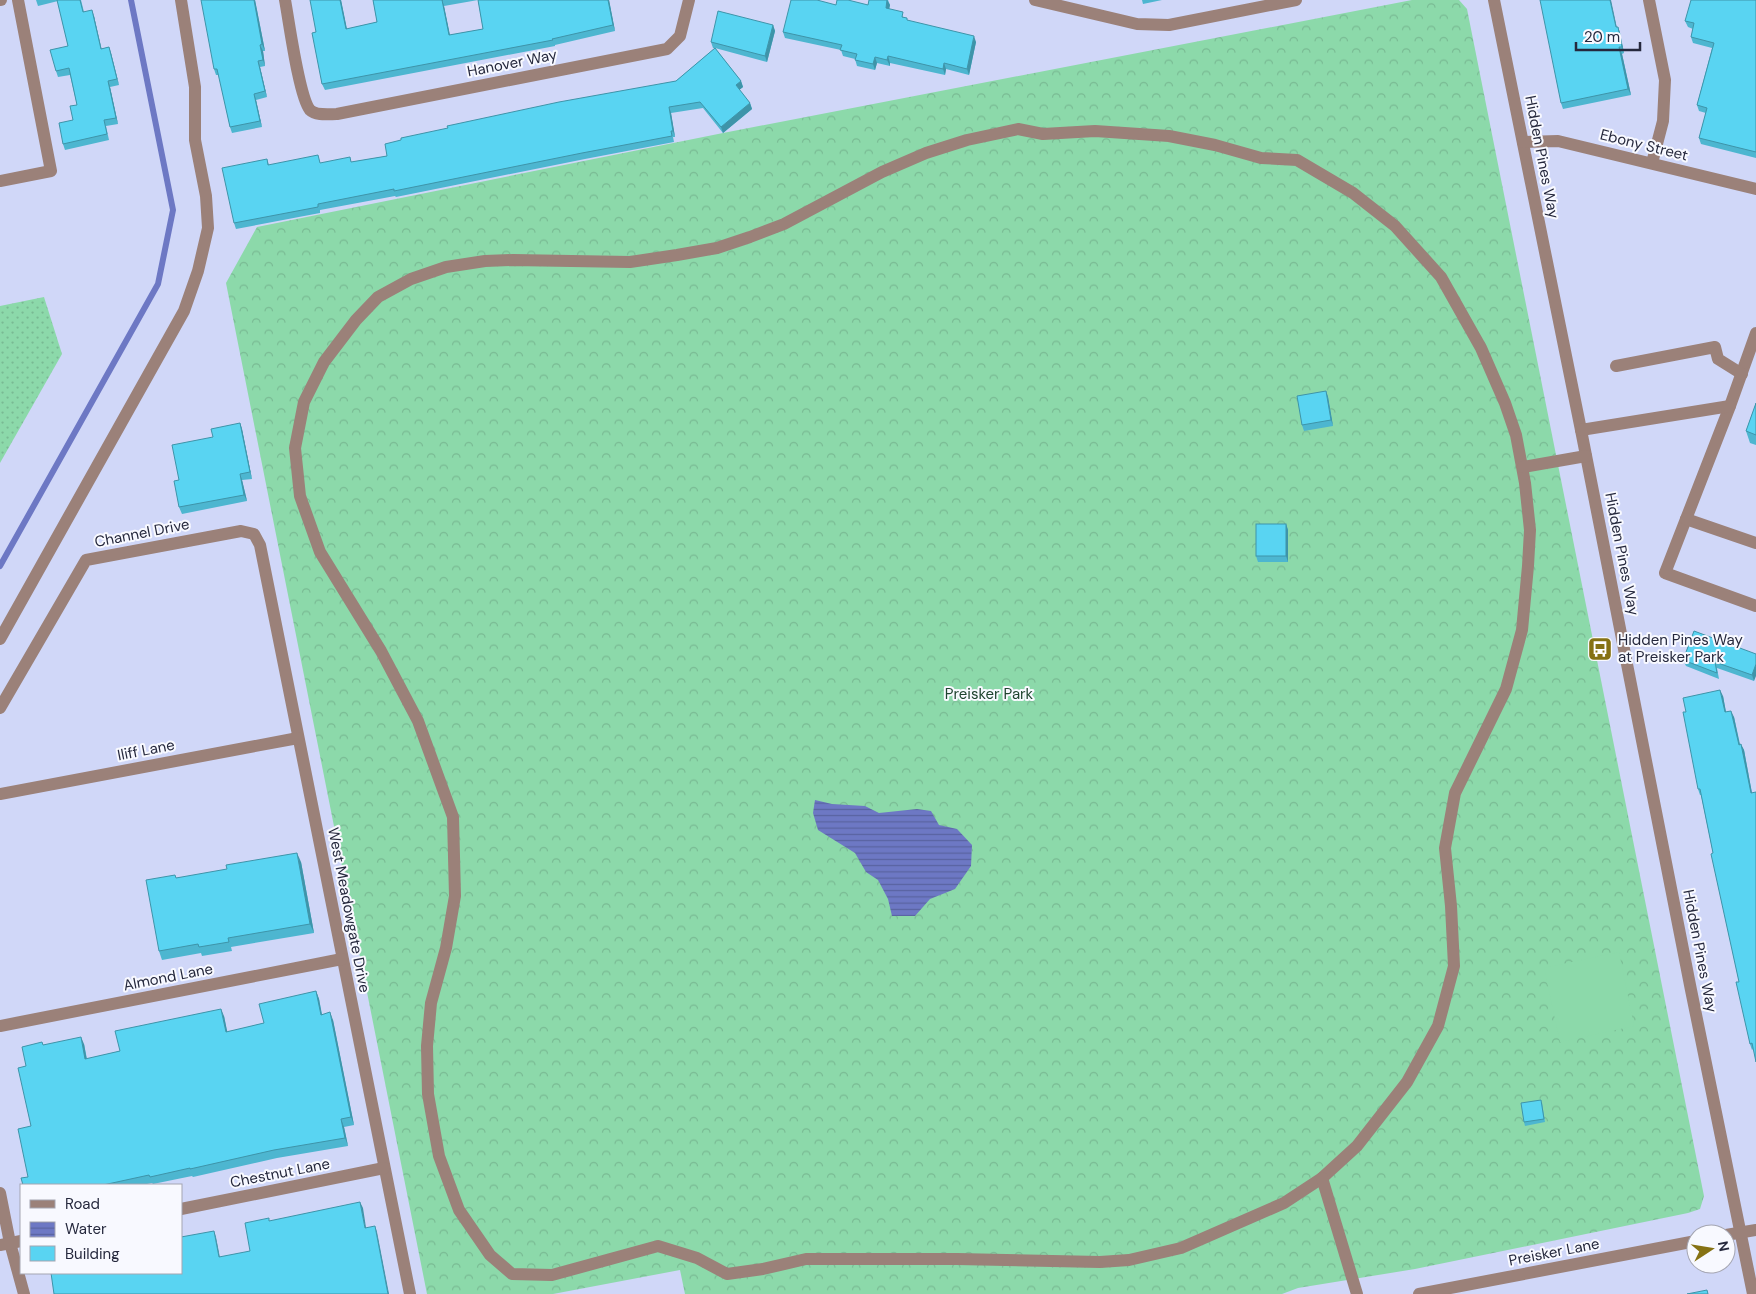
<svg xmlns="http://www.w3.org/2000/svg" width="1756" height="1294" font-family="'DM Sans',sans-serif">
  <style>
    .grass { fill: url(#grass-dots) }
    .forest { fill: url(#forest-crowns) }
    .pitch { fill: #8cd9aa }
    .water { fill: url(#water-rules) }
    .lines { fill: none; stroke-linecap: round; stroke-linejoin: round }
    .stream { stroke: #6d78c4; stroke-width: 6 }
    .minor { stroke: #9b8179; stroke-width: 12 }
    .wall { fill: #4db6d0; fill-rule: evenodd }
    .shaded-wall { fill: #3e94a9 }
    .building { fill: #59d4f2; stroke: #3e94a9 }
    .labels { text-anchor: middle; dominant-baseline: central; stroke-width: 4; stroke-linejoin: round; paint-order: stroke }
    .street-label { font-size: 15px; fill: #25283d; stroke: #f8f9ff }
    .poi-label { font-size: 15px; fill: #25283d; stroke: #f8f9ff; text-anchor: start }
    .park-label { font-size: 15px; fill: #1e432e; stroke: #f8f9ff }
  </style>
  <defs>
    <pattern id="grass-dots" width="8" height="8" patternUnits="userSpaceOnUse" patternTransform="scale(1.25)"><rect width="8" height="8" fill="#8cd9aa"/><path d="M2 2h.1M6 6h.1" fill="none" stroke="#79ba93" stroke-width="1.8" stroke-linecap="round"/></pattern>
    <pattern id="forest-crowns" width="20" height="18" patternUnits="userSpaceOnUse" patternTransform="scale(1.25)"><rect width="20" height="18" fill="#8cd9aa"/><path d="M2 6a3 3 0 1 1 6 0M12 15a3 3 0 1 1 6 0" fill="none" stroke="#79ba93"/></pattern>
    <pattern id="water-rules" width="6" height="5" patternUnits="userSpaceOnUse" patternTransform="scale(1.25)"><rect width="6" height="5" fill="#6d78c4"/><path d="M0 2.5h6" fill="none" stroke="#5962a0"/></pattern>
  </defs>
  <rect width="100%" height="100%" fill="#d0d7f8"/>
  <polygon class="grass" points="44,297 62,354 0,463 0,306"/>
  <polygon class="forest" points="1412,0 1459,0 1467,9 1704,1196 1700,1209 1688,1213 1415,1269 1298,1288 1282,1294 685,1294 680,1270 553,1294 427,1294 226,283 257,227 723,133"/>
  <polygon class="pitch" points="1619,952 1634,1026 1560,1042 1544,968"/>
  <polygon class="water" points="815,800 832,804 865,806 879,813 917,809 931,811 939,825 957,829 972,845 971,866 955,889 930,899 915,916 892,916 888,899 878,880 866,872 855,853 818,830 813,813"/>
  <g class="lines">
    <polyline class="stream" points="0,566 158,284 173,210 131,0"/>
    <g class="minor">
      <polyline points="0,0 1,0"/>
      <path d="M285 0C289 21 299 97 310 110 316 116 329 114 337 114L667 49 680 36 689 0"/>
      <polyline points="1035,0 1137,24 1169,25 1296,0"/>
      <polyline points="1494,0 1581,430 1691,990 1753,1294"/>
      <polyline points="1649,0 1665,80 1663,121 1652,163"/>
      <polygon points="1018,129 1043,134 1095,131 1169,136 1215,145 1261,158 1297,160 1353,193 1395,226 1441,277 1481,348 1505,403 1516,435 1525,483 1530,530 1528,566 1522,630 1506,689 1455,793 1445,848 1451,906 1454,966 1438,1026 1407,1082 1357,1146 1322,1178 1284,1203 1181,1248 1129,1260 1100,1262 957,1259 806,1259 763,1269 727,1274 697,1258 658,1246 552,1275 512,1274 490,1255 459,1210 439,1156 428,1094 427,1046 431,1003 446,948 455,896 453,817 418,721 381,651 320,552 300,496 295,448 304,402 324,362 356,320 378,297 411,279 446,267 485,261 513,260 630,262 677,255 717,248 750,237 784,224 882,172 926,153 967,140"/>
      <polyline points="1523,142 1558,141 1756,189"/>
      <polyline points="0,181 51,171 18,0"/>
      <polyline points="1756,333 1730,406 1665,573 1756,606"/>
      <polyline points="1616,366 1715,347 1718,359 1742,374"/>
      <polyline points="1581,430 1730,406"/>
      <polyline points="1523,467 1586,456"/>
      <polyline points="1686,519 1756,543"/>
      <polyline points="0,639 184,311 198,271 208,228 206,196 195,140 195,87 181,0"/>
      <polyline points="0,708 86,560 241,531 254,534 260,545 410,1294"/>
      <polyline points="0,794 298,738"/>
      <polyline points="0,1026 342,959"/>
      <polyline points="1322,1178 1357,1294"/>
      <polyline points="0,1193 10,1243 24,1294"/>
      <polyline points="181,1209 384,1168"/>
      <polyline points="1726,1235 1756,1230"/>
      <polyline points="0,1245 21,1241"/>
      <polyline points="1419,1294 1696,1241"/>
    </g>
  </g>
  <g class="wall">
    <polygon points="36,0 81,0 84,12 94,16 101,49 109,47 111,53 119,85 110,87 118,124 106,126 109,140 65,150 63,144 73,120 77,105 70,75 58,77 56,71 68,46 58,1 38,6"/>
    <polygon points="255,0 265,51 263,51 265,66 260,67 267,97 256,100 262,127 232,133 230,127 219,75 216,75 214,69"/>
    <path d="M341 0 347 29 377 22 373 0H609L615 31 555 45V46L325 90 322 84 316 32ZM478 0 483 29 450 35 444 6Z"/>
    <polygon points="869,0 888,0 890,5 889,9 905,18 908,21 976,42 969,75 946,69 945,75 890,63 890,66 877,63 875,70 857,66 855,59 843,56 841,50 785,38 783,32 836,5 868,5"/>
    <polygon points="1142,0 1162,0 1143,4"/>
    <polygon points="1756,0 1756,158 1701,144 1699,138 1706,113 1699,111 1697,105 1712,48 1693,43 1691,37 1693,29 1688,27 1685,21"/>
    <polygon points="773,25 775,31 767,62 715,48 741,81 743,87 739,90 750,103 752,109 723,133 703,108 671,113 675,137 673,137 674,142 585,159 396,197 395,196 320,210 320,213 236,229 234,223 267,159 269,165 352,162 387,156 676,81 715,48 713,48 711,42"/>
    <polygon points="1617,27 1618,27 1620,33 1624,53 1622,54 1631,95 1563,109 1561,103"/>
    <polygon points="1326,391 1328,397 1333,426 1304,431 1302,425"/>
    <polygon points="1756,403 1756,445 1750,443 1746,431"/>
    <polygon points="240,423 242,429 252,479 242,480 247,501 182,514 179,507 179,480 213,437"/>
    <polygon points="1286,524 1288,530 1288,562 1258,562 1256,556"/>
    <polygon points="1756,654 1754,681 1717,668 1719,679 1686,666 1683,660"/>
    <polygon points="1723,696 1726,712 1734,717 1740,744 1744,750 1752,793 1753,1049 1752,1050 1750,1044 1739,982 1713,853 1701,795 1700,795 1698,789"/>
    <polygon points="301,862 314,933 231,947 232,951 202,956 201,953 162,960 159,951 176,878"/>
    <polygon points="316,991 319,999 322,1014 333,1020 354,1125 344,1127 348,1146 277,1158 193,1177 192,1176 153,1184 152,1183 142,1185 23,1185 28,1177 31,1126 26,1066 43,1045 84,1044 87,1059 120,1051 224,1016 227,1032 264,1023"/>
    <polygon points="1542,1103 1545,1122 1525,1126 1524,1122"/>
  </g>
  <g class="shaded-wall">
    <polygon points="254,0 255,0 265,51 262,44"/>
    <polygon points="340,0 341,0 348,35 346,29"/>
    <polygon points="442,0 444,6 451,41 449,35"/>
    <polygon points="608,0 609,0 615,31 613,25"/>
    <polygon points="887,0 890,5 888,14 886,8"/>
    <polygon points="1610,0 1611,0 1618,33 1616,27"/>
    <polygon points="92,10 94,16 103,55 101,49"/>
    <polygon points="773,25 775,31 767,62 765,56"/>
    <polygon points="1618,27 1620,33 1624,53 1622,47"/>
    <polygon points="974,36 976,42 969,75 967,69"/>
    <polygon points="260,45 263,51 265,66 263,60"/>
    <polygon points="109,47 111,53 119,85 117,79"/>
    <polygon points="1619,47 1622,54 1631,95 1628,89"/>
    <polygon points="888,56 890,63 890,66 887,60"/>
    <polygon points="875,57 877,63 875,70 873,64"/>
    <polygon points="258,61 260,67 267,97 265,91"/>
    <polygon points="944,63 946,69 945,75 943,69"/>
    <polygon points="108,81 110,87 118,124 116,118"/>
    <polygon points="741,81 743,87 738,91 736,85"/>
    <polygon points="254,94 256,100 262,127 260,121"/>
    <polygon points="750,103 752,109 723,133 721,127"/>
    <polygon points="669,107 671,113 675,137 673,131"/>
    <polygon points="1326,391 1328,397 1333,426 1331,420"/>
    <polygon points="240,423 242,429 252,479 250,472"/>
    <polygon points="240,474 242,480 247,501 244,495"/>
    <polygon points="1286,524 1288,530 1288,562 1286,556"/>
    <polygon points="1756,664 1756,676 1754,681 1752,675"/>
    <polygon points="1720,690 1723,696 1727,718 1725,712"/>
    <polygon points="1731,711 1734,717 1741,751 1739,745"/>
    <polygon points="1741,744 1744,750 1753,799 1751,793"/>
    <polygon points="297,853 301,862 314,933 310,924"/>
    <polygon points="316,991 319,999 323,1022 321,1015"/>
    <polygon points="221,1009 224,1016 229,1040 226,1032"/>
    <polygon points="330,1012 333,1020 354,1125 351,1117"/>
    <polygon points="81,1037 84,1044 88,1067 85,1059"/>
    <polygon points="341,1119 344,1127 348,1146 345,1138"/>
    <polygon points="360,1202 363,1208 367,1234 365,1228"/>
    <polygon points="375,1226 377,1232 389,1294 388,1294"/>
    <polygon points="214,1231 216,1237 221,1263 219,1257"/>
  </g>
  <g class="building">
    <polygon points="57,0 80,0 83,12 92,10 101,49 109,47 117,79 108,81 116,118 104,120 107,134 63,144 59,123 73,120 70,106 77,105 69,68 56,71 50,50 68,46"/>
    <polygon points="201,0 254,0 262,44 260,45 263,60 258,61 265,91 254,94 260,121 230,127 217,69 214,69"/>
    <polygon points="310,0 340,0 346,29 377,22 373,0 443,0 442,0 449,35 483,29 478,0 608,0 613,25 552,39 553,40 322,84 312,33 316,32"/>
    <polygon points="791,0 817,0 836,5 837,0 848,0 868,5 869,0 887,0 886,8 903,12 902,17 907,18 907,20 974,36 967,69 944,63 943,69 888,56 887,60 875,57 873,64 855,60 857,54 840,50 842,45 783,32"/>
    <polygon points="1540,0 1610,0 1616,27 1618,27 1622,47 1619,47 1628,89 1561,103"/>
    <polygon points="1691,0 1756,0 1756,152 1699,138 1707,108 1697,105 1714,43 1691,37 1694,23 1685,21"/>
    <polygon points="718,11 773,25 765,56 711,42"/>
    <polygon points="715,48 741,81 736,85 750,103 721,127 700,102 669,107 673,131 671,131 672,136 582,153 394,191 394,189 318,204 318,207 234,223 222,168 267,159 268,165 318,155 320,163 350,157 351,162 387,156 385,144 401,140 401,138 448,128 447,126 559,102 676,81"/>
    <polygon points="1326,391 1331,420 1302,425 1297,396"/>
    <polygon points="1756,403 1756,435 1746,431"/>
    <polygon points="240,423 250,472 240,474 244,495 179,507 174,481 179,480 172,445 213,437 211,429"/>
    <rect x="1256" y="524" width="30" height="32"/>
    <polygon points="1694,631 1756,654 1756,664 1752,675 1715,662 1717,673 1683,660"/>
    <polygon points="1720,690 1725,712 1731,711 1739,745 1741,744 1751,793 1756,792 1756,1062 1752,1043 1750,1044 1736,982 1739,982 1711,854 1713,853 1700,789 1698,789 1683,712 1686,712 1683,698"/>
    <polygon points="297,853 310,924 228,938 229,942 199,947 198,944 159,951 146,880 175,875 176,878 227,869 226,865"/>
    <polygon points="316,991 321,1015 330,1012 351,1117 341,1119 345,1138 274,1150 190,1169 190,1168 150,1177 149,1175 103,1185 23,1185 21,1178 28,1177 18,1129 31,1126 18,1068 26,1066 22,1047 42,1042 43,1045 81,1037 85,1059 120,1051 115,1031 221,1009 226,1032 264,1023 259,1004"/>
    <polygon points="1541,1100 1544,1119 1524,1122 1521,1103"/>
    <polygon points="360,1202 365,1228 375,1226 388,1294 54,1294 51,1273 181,1273 181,1237 214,1231 219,1257 250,1251 245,1223 269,1218 269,1221"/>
    <polygon points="1707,1290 1708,1294 1687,1294"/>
  </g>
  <defs>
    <symbol id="bus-square" viewBox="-11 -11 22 22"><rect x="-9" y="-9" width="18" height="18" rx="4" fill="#867214" stroke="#f8f9ff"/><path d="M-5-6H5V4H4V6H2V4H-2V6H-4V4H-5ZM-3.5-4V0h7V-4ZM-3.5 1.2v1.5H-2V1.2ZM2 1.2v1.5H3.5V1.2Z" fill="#fff"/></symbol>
  </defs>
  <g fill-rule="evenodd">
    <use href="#bus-square" x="1586" y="635" width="28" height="28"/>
  </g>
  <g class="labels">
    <g class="street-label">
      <text transform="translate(512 63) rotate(-11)">Hanover Way</text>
      <text transform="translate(1644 145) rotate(14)">Ebony Street</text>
      <text transform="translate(1542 157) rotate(79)">Hidden Pines Way</text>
      <text transform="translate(142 533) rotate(-11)">Channel Drive</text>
      <text transform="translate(1622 554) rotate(79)">Hidden Pines Way</text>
      <text transform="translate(146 750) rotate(-11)">Iliff Lane</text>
      <text transform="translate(349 910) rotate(79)">West Meadowgate Drive</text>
      <text transform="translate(1700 951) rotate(79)">Hidden Pines Way</text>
      <text transform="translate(168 977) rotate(-11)">Almond Lane</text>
      <text transform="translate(280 1173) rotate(-11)">Chestnut Lane</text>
      <text transform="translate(1554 1252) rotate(-11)">Preisker Lane</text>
    </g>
    <g class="poi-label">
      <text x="1618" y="640">Hidden Pines Way<tspan x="1618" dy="17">at Preisker Park</tspan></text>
    </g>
    <g class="park-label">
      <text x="989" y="694">Preisker Park</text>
    </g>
  </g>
  <rect x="20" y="1184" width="162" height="90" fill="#f8f9ff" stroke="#a4a5b1"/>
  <rect x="30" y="1200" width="25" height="8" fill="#9b8179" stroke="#a4a5b1"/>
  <text x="65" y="1209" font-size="15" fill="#25283d">Road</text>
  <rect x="30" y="1222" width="25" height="15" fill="url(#water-rules)" stroke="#a4a5b1"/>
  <text x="65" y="1234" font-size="15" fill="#25283d">Water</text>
  <rect x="30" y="1246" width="25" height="15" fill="#59d4f2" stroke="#a4a5b1"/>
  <text x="65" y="1259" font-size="15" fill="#25283d">Building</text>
  <g transform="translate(1711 1249) rotate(78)"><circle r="24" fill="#f8f9ff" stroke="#a4a5b1"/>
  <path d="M0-4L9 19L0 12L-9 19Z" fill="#867214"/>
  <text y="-8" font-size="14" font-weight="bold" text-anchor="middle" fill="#25283d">N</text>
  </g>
  <path d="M1576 42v8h64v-8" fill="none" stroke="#25283d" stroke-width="2.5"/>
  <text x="1584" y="42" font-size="15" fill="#25283d" stroke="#f8f9ff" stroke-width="4" paint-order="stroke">20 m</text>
</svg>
